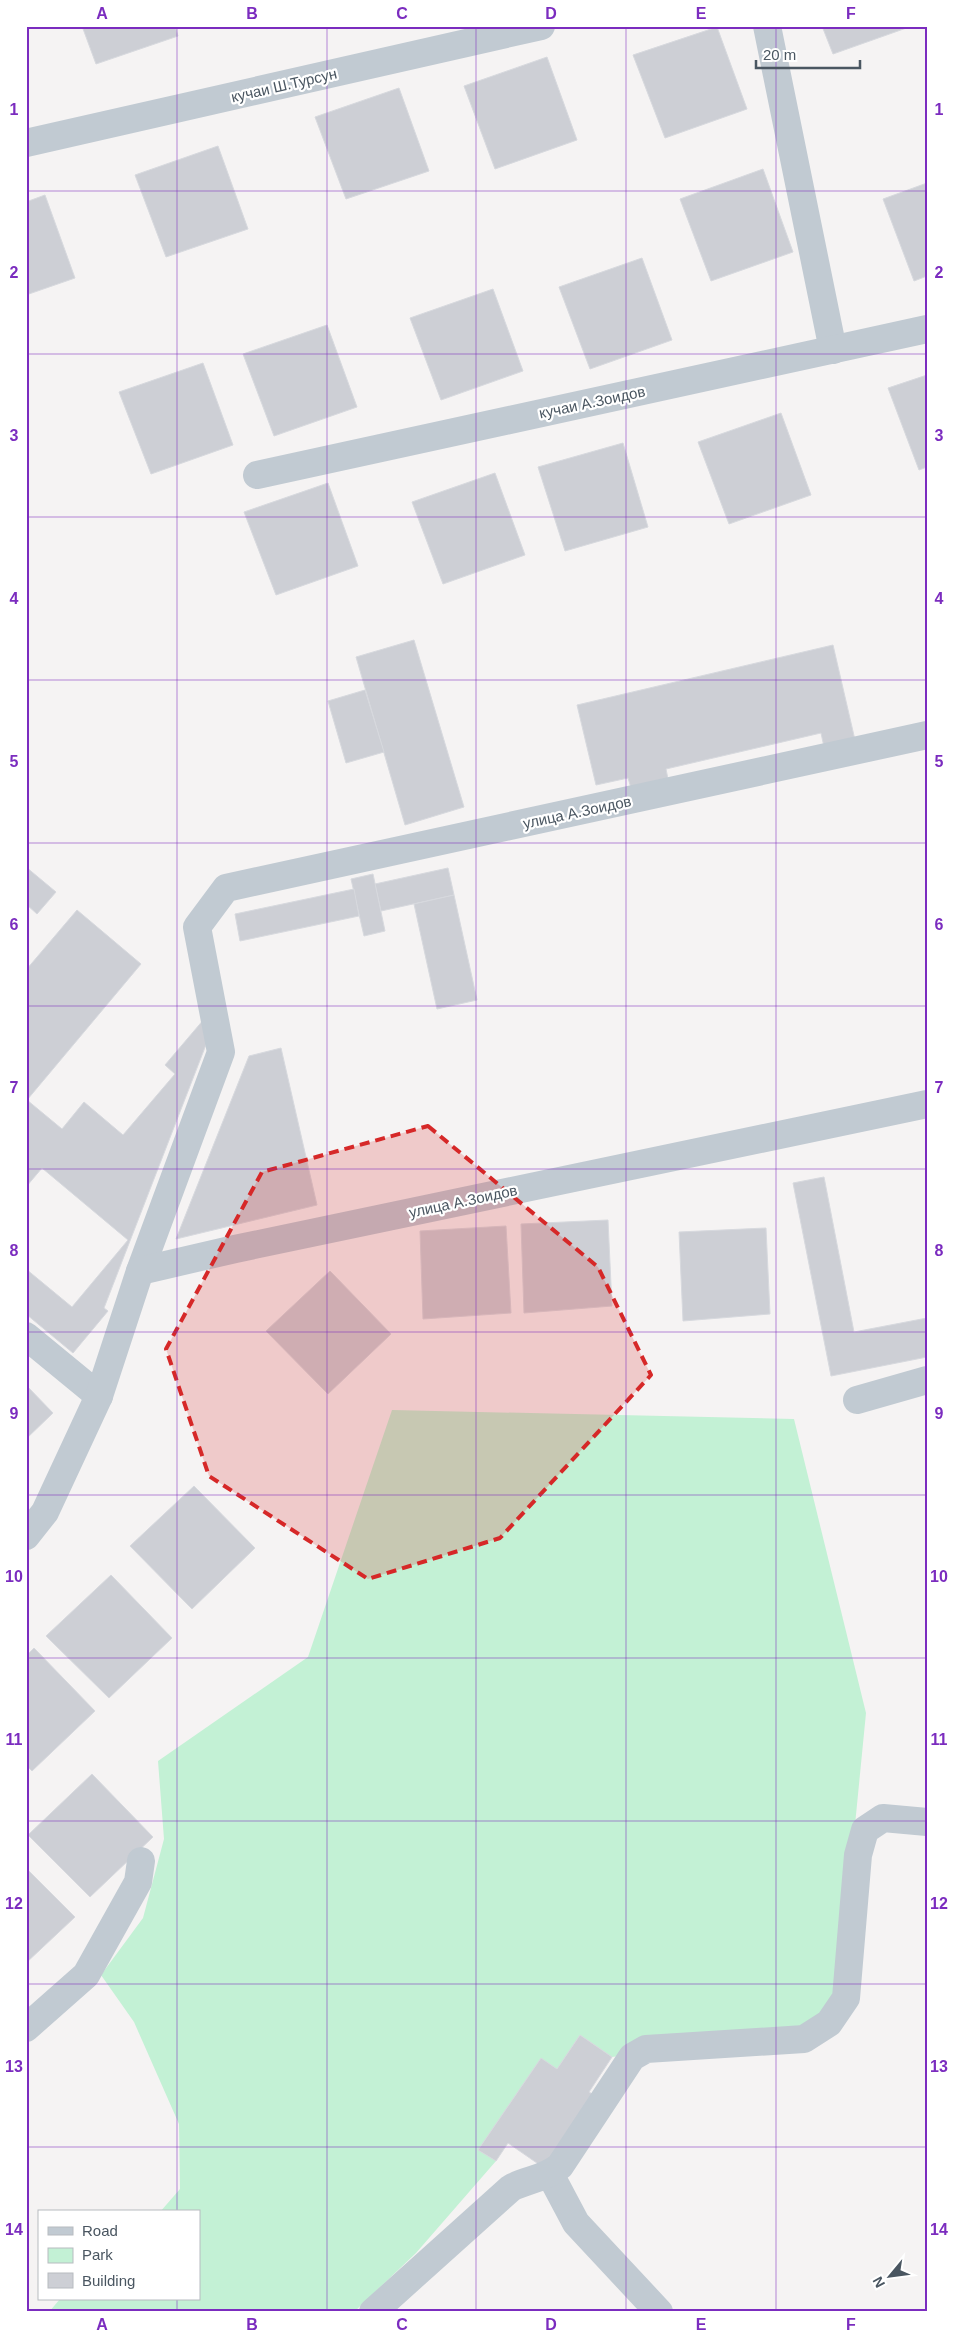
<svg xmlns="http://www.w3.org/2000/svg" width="953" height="2338" font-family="Arial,sans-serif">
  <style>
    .green { fill: #c3f1d5 }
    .building { fill: #cdcfd5; stroke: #d7d9de }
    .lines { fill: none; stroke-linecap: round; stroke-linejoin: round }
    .minor { stroke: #c1cad2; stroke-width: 28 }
    .marked { fill: #d62828; fill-opacity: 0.2; stroke: #d62828; stroke-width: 4; stroke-dasharray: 10 6; stroke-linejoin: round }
    .grid { fill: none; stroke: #7b2cbf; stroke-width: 1; stroke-opacity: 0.55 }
    .labels { text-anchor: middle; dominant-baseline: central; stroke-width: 4.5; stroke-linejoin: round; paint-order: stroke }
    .street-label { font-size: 15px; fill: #4a5661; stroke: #fff }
    .neatline { fill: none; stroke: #7b2cbf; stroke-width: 2 }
    .grid-label { font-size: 16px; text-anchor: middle; font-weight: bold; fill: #7b2cbf }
  </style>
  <rect width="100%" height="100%" fill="#f5f3f3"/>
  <polygon class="green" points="392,1410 794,1419 866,1713 838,1998 811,2031 612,2057 580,2035 557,2069 541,2059 478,2150 496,2161 416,2253 354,2312 49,2312 60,2299 199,2299 199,2212 160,2212 180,2189 179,2124 134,2022 101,1975 143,1918 164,1839 158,1761 308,1657"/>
  <g class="building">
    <polygon points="82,26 175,26 178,36 96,64"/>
    <polygon points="822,26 912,26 833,54"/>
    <polygon points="717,27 747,109 665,138 633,55"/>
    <polygon points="547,57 577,140 495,169 464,86"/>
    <polygon points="399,88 429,171 346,199 315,117"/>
    <polygon points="218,146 248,229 166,257 135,175"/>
    <polygon points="763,169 793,252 711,281 680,199"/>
    <polygon points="927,183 927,276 914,281 883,199"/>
    <polygon points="45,195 75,278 26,295 26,202"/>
    <polygon points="642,258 672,340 590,369 559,287"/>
    <polygon points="493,289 523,371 441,400 410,318"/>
    <polygon points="327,325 357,407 274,436 243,354"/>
    <polygon points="203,363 233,445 151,474 119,392"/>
    <polygon points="927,375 927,467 919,470 888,388"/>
    <polygon points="781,413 811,495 729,524 698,442"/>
    <polygon points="623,443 648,527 565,551 538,467"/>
    <polygon points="495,473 525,555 443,584 412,502"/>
    <polygon points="328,483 358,566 276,595 244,512"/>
    <polygon points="414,640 464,807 405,825 356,657"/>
    <polygon points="833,645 855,740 824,747 821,733 666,769 668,779 631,788 628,778 596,785 577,705"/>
    <polygon points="365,690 384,752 346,763 328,701"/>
    <polygon points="26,867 56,892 37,914 26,904"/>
    <polygon points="448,868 454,895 381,911 375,884"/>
    <polygon points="373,874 385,931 364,936 351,879"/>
    <polygon points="354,889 359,916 240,941 235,914"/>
    <polygon points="454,895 477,1000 437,1009 414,904"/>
    <polygon points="77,910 141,964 27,1100 62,1129 84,1102 123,1135 175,1074 165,1065 205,1018 209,1037 104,1308 108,1311 73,1353 26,1314 26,1269 72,1307 128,1240 42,1168 26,1187 26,970"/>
    <polygon points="281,1048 317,1205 176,1239 249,1056"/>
    <polygon points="824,1177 854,1332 927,1318 927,1357 831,1376 793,1183"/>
    <polygon points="608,1220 612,1306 524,1313 521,1224"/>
    <polygon points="506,1226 511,1313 423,1319 420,1231"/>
    <polygon points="766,1228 770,1314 683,1321 679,1232"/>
    <polygon points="330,1271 391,1334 328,1394 266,1331"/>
    <polygon points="26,1385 53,1413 26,1439"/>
    <polygon points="194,1486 255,1548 192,1609 130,1546"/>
    <polygon points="111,1575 172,1638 109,1698 46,1636"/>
    <polygon points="34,1648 95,1711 32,1771 26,1765 26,1656"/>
    <polygon points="92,1774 153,1837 90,1897 28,1835"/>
    <polygon points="26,1868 75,1917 26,1963"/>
    <polygon points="580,2035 612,2057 589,2092 597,2097 547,2170 508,2143 496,2161 478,2150 541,2058 557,2069"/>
  </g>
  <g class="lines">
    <g class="minor">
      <polyline points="767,26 833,350"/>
      <polyline points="26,143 541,26"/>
      <polyline points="257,475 927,329"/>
      <polyline points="140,1271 221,1052 197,927 226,888 927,735"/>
      <polyline points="26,1336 99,1396"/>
      <polyline points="857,1400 927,1380"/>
      <polyline points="26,1536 45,1512 99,1396 140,1271 235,1249 927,1104"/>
      <polyline points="26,2028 86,1975 138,1882 141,1861"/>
      <polyline points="550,2174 576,2223 659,2312"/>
      <path d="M373 2312 511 2188C528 2179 545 2179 560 2166L632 2057 646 2049 804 2039 829 2023 846 1998 858 1855 865 1830 883 1818 927 1822"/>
    </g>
  </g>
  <path class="marked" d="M428 1126 598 1267 651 1375 500 1538 368 1579 209 1476 166 1349 262 1172Z"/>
  <path class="grid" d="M177 26V2212M327 26V2312M476 26V2312M626 26V2312M776 26V2312M26 191H927M26 354H927M26 517H927M26 680H927M26 843H927M26 1006H927M26 1169H927M26 1332H927M26 1495H927M26 1658H927M26 1821H927M26 1984H927M26 2147H927M177 2299V2312"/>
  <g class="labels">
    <g class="street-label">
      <text transform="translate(284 85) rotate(-13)">кучаи Ш.Турсун</text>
      <text transform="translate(592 402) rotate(-12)">кучаи А.Зоидов</text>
      <text transform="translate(577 812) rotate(-12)">улица А.Зоидов</text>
      <text transform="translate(463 1201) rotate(-12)">улица А.Зоидов</text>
    </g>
  </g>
  <rect width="953" height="2338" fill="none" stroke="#ffffff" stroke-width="55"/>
  <rect x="38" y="2210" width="162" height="90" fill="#ffffff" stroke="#b7bbc0"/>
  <rect x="48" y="2227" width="25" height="8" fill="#c1cad2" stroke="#b7bbc0"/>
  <text x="82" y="2236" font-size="15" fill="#4a5661">Road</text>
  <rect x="48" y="2248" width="25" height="15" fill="#c3f1d5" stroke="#b7bbc0"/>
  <text x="82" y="2260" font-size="15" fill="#4a5661">Park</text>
  <rect x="48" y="2273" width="25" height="15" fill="#cdcfd5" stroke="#b7bbc0"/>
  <text x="82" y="2286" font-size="15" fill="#4a5661">Building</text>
  <g transform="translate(890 2276) rotate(241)" stroke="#ffffff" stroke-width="4" paint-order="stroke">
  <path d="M0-4L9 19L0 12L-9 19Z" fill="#4a5661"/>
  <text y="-8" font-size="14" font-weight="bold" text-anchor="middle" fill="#4a5661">N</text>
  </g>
  <path d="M756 60v8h104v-8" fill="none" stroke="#4a5661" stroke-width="2.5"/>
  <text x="763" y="60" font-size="15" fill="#4a5661" stroke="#ffffff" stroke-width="4" paint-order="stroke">20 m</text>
  <rect x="28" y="28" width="898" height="2282" class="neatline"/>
  <g class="grid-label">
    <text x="102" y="19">A</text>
    <text x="252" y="19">B</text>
    <text x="402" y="19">C</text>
    <text x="551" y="19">D</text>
    <text x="701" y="19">E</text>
    <text x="851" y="19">F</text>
    <text x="14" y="115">1</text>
    <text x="939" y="115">1</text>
    <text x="14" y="278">2</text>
    <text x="939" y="278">2</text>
    <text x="14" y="441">3</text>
    <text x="939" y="441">3</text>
    <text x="14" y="604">4</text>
    <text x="939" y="604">4</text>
    <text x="14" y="767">5</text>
    <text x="939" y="767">5</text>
    <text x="14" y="930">6</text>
    <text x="939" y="930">6</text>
    <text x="14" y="1093">7</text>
    <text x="939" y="1093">7</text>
    <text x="14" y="1256">8</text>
    <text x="939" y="1256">8</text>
    <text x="14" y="1419">9</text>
    <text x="939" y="1419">9</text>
    <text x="14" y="1582">10</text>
    <text x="939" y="1582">10</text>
    <text x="14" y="1745">11</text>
    <text x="939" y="1745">11</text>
    <text x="14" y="1909">12</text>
    <text x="939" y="1909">12</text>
    <text x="14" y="2072">13</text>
    <text x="939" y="2072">13</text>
    <text x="14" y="2235">14</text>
    <text x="939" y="2235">14</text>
    <text x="102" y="2330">A</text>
    <text x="252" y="2330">B</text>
    <text x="402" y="2330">C</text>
    <text x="551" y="2330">D</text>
    <text x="701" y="2330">E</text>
    <text x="851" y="2330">F</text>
  </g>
</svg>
